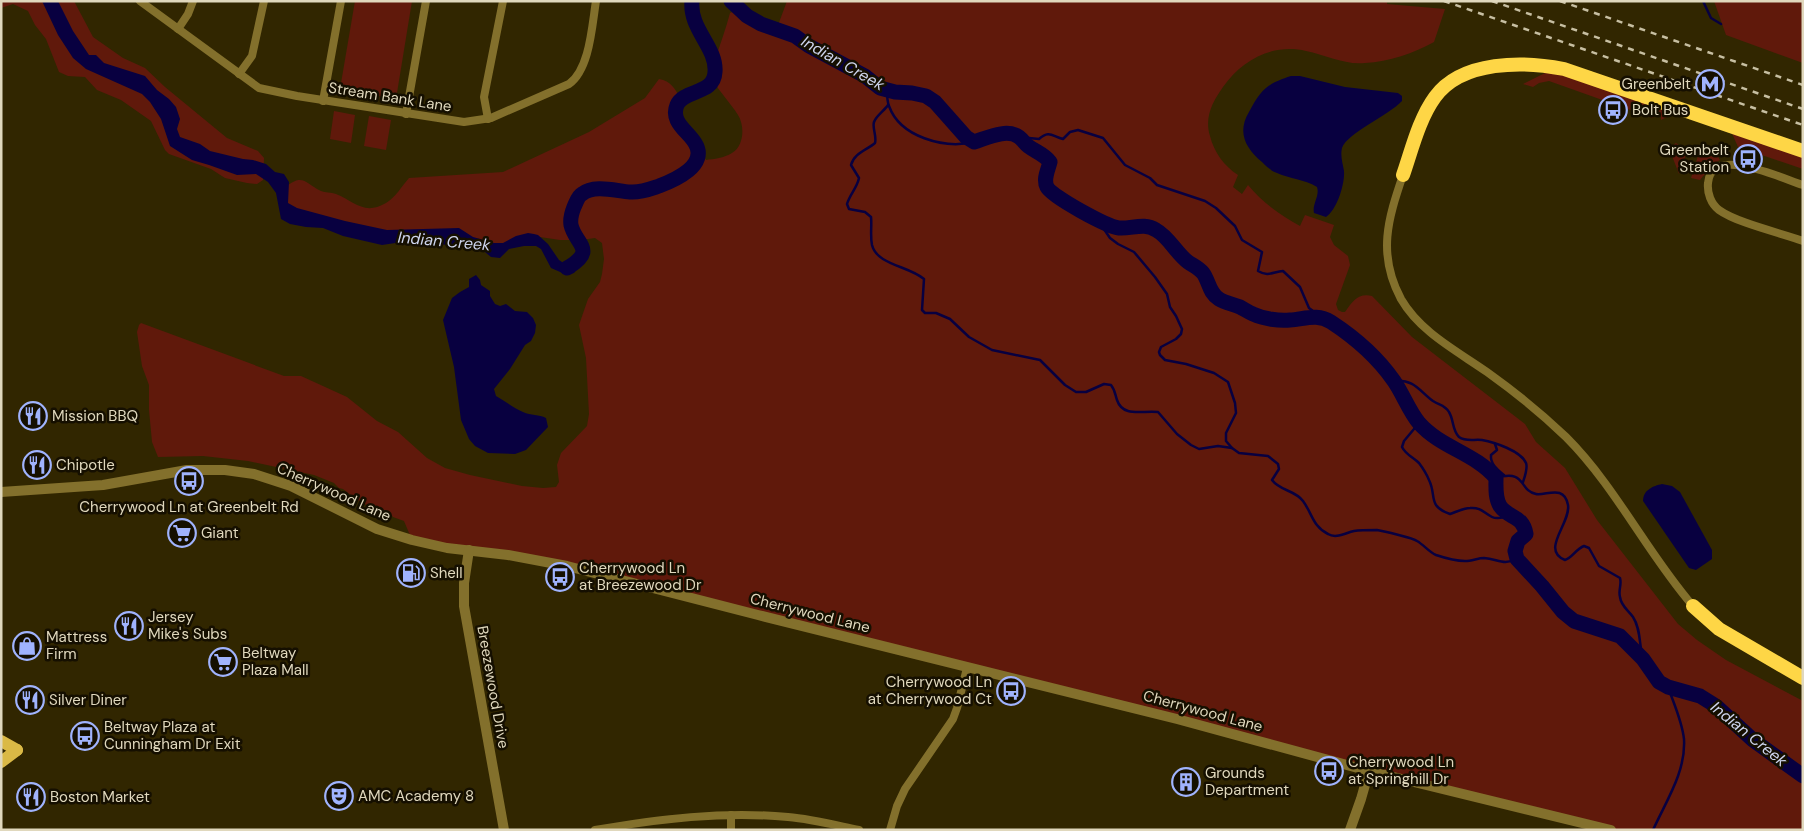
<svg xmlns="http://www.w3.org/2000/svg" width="1804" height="831" font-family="'DM Sans',sans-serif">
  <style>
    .green { fill: #60190b }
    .water { fill: #080040 }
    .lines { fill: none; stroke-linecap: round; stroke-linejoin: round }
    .stream { stroke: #080040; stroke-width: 2.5 }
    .river { stroke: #080040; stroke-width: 15 }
    .minor { stroke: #83702c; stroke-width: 8 }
    .tertiary { stroke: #83702c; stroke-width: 10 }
    .primary { stroke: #dab946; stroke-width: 12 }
    .motorway { stroke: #fed646; stroke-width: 14 }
    .rail { stroke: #c7bfa2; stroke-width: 2.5; stroke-dasharray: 6 6; stroke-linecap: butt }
    .labels { text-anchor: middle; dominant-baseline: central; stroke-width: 5; stroke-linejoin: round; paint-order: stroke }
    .poi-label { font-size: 15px; fill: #e0d8bd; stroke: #150f00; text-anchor: start }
    .street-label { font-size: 15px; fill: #e0d8bd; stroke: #150f00 }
    .water-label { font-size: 16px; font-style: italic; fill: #ced5ed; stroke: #150f00 }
  </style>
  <rect width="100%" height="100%" fill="#312600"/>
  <g class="green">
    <polygon points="1,1 74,1 93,37 123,58 145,68 165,87 227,138 258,151 264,158 263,180 257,184 247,183 225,178 211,169 169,154 165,150 151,121 121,100 97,90 85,77 68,76 59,72 46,39 35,25 28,11 13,4 1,8"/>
    <polygon points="355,1 412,1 396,99 340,89"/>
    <path d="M787 1H1387V4L1445 9 1434 42C1414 53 1389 62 1365 63 1344 65 1326 55 1306 51 1273 43 1242 60 1223 87 1213 101 1204 117 1210 136 1214 152 1224 166 1238 175L1233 187 1242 194 1248 185C1262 202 1280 215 1300 226L1305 215 1334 225 1330 237 1334 245 1348 256 1350 265 1336 304 1338 310 1342 312H1345C1353 301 1358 293 1372 296L1412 337 1525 424 1536 442 1565 468 1597 520 1678 624 1697 640 1726 660 1803 701V830H1611L567 566 412 540 404 521 393 517 388 511 370 507 356 499 343 489 339 488 334 483 314 475 248 461 203 456 158 457 152 442 149 410V385L142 366 137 332 139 325 141 323 284 376H301L347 397 377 421 398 432 427 458 445 468 470 475 522 486 543 488 556 487 559 482 557 465 561 453 587 426 589 414 586 358 579 325 588 299 600 282 602 274 604 259 602 243 595 238 581 240H560L540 237 495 247 414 236 288 214 287 186C303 173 306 184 321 191 325 193 331 192 336 194 354 201 364 216 386 203 395 198 402 186 409 178L503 172 589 132 645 98 659 79C671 81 675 89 681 99 667 122 684 127 695 143 699 149 702 155 706 160 714 159 724 158 732 153 744 146 745 126 738 115 730 102 720 93 713 80 715 73 713 66 715 60 720 44 726 29 730 13L739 9 761 24 777 28Z"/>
    <polygon points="1714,1 1803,1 1803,63 1726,35"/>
    <polygon points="1551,70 1669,110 1667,117 1661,120 1661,116 1655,114 1653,118 1549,81 1539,83 1533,87 1523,84"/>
    <polygon points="334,111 355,115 351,143 330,139"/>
    <polygon points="369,116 391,120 386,150 364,146"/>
    <polygon points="1731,131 1803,156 1803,169 1738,147"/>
    <polygon points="1676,143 1687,152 1679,174 1669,148"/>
    <polygon points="1717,155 1720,160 1712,165 1700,180 1691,178 1698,156 1708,157"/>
  </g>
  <g class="water">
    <polygon points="42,1 58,1 73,31 89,55 96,55 104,63 145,76 157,90 169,99 176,107 180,119 177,129 180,137 200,144 210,151 243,159 253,160 266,164 275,172 284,174 289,182 288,203 297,208 345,221 387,230 459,228 473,237 494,243 503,243 516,236 528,233 534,234 538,235 548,244 559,260 565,264 568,263 577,253 586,257 574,273 567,275 551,268 541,249 536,246 524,246 509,249 500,258 491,257 485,252 470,248 440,244 402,242 382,245 343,236 323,228 306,227 290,224 281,219 276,193 268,182 256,174 237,175 209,165 192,160 170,146 161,119 150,102 142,94 86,69 73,58 58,35"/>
    <path d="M1291 76H1300L1345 87 1398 93 1402 96V101C1388 116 1347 133 1342 148 1340 156 1343 164 1344 171 1345 184 1337 210 1326 217L1314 213C1312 204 1320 196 1317 187 1304 179 1290 179 1277 173 1271 171 1266 166 1262 162 1245 148 1237 132 1249 112 1261 90 1266 84 1291 76Z"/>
    <path d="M476 275 480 280 481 285 490 291V296L495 304 500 306 506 304 515 311 527 312 533 318 536 325 535 333 531 341 525 345 510 369 494 389 496 396C505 401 514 408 523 412 531 416 539 414 546 418L548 427 526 450 515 454 488 453 475 446 469 439 461 420 454 367 443 320 452 298 460 292 469 287V279Z"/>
    <path d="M1662 484 1672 486 1680 492 1712 550V559L1696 570 1689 568 1643 501C1643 490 1653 486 1662 484Z"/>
  </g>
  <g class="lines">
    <g class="stream">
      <polyline points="1703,1 1711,18 1721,24"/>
      <path d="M887 90C887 95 887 101 889 106 900 137 944 149 974 142"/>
      <path d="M888 105C885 110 876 116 874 122 872 128 877 136 875 143 867 150 854 153 851 165L859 178C857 188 850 194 847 204L849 209 865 212 871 217C872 226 870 235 872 245 877 265 909 266 924 279L922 310 925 313H936L950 319 969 337 992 350 1040 360 1065 385 1076 392H1086L1104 384 1111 385C1115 390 1115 394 1117 400 1123 418 1143 410 1158 412L1177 434 1191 445 1199 449 1218 446 1232 448"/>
      <path d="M1019 137 1039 139C1049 130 1052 136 1063 139L1070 132 1078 130 1103 138 1125 165 1150 178 1157 185 1205 201 1216 208 1235 226 1242 240 1262 252 1258 271C1268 277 1273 272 1283 271L1300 287 1309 308 1321 317"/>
      <path d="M1097 219 1110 238 1118 244 1134 252 1155 277 1167 294 1170 307 1176 316 1182 329 1181 334 1176 339 1161 347 1159 352 1160 355 1165 360 1186 364 1214 373 1228 382 1235 403 1236 413 1226 433V441L1232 448 1239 453 1268 456 1278 464 1279 469 1272 480C1280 491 1295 490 1303 501 1312 513 1313 527 1328 534 1336 539 1345 533 1354 531 1360 530 1370 530 1377 530 1383 531 1413 538 1417 541 1424 545 1429 552 1436 555 1445 558 1456 561 1465 561 1472 561 1478 558 1484 558 1498 559 1503 566 1517 559"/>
      <path d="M1394 381C1415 379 1419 391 1433 401 1439 405 1445 405 1449 412 1454 420 1452 430 1459 437 1466 442 1474 439 1482 440 1494 442 1521 451 1526 463 1528 468 1525 476 1523 482"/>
      <path d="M1419 423 1404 441 1402 447C1406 455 1413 457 1419 463 1422 467 1427 475 1429 480 1437 496 1427 506 1450 514 1456 512 1464 508 1470 508 1481 507 1484 513 1492 517 1498 520 1506 517 1512 515"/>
      <path d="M1495 444 1497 450 1491 455C1490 464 1498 470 1504 475"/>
      <path d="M1496 478C1527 469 1518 490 1536 494 1546 496 1564 484 1568 505 1571 523 1540 550 1565 560 1572 558 1576 549 1584 546L1589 548 1599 566 1620 578C1622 585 1618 590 1620 597 1621 606 1628 610 1633 617 1641 629 1639 645 1643 659"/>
      <path d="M1653 830C1666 801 1686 772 1684 739 1682 721 1674 704 1668 687"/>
    </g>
    <g class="river">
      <path d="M731 1 747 16 761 24 795 36 809 46 865 76 880 88 895 92 912 93 926 96 935 102 966 137 974 142C987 138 1007 128 1019 137 1023 140 1025 144 1028 146 1036 152 1044 154 1050 162 1048 170 1043 179 1047 187 1052 197 1108 227 1119 228 1132 229 1144 222 1156 230 1169 237 1176 253 1188 262 1194 266 1199 268 1203 273 1209 281 1209 293 1219 299 1225 303 1233 304 1240 307 1244 309 1248 312 1253 314 1264 319 1279 321 1290 320 1305 319 1317 313 1331 322 1354 337 1378 358 1394 381 1403 394 1409 411 1419 423 1441 448 1475 453 1496 478 1496 487 1495 498 1500 506 1509 519 1523 515 1526 534L1518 541 1515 551 1517 559 1542 586 1563 612 1574 621 1620 636 1643 659 1659 682 1668 687 1700 696 1716 706 1753 740 1803 776"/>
      <path d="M567 268C598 250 575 244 571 225 570 219 572 212 574 207 576 203 578 196 582 194 594 184 616 191 630 192 640 193 650 189 659 186 675 180 709 165 695 143 688 131 670 122 677 105 684 89 714 95 715 72 717 47 689 29 692 1"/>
    </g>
    <g class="minor">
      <path d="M140 1 259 88 297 96 464 122 491 118 569 84C590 69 592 25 596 1"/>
      <polyline points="178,29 188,14 193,1"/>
      <polyline points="239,74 252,56 264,1"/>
      <polyline points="323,101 341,1"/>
      <polyline points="406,114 426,1"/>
      <polyline points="488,119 484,97 503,1"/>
      <path d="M1403 175C1388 219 1377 254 1401 299 1420 332 1457 351 1487 372 1515 392 1541 413 1566 437 1616 487 1647 553 1693 606"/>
      <path d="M1803 185C1783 179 1711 144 1708 183 1707 193 1711 204 1719 210 1737 223 1781 233 1803 241"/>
      <path d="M595 830C659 819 722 811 788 817 812 819 835 825 859 830"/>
      <polyline points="731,830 731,815"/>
      <polyline points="890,830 897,806 905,789 953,719 957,708 967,668"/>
    </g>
    <g class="tertiary">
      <polyline points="1,492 103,485 187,470 225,470 254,474 291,486 377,529 412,540 447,548 508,555 567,566 758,615 1177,719 1369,771 1611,830"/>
      <polyline points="469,550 464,583 464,606 504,830"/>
      <polyline points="1350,830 1361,799 1369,771"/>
    </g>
    <g class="primary">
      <polyline points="1,741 17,750"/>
      <polyline points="1,762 17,750"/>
    </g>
    <g class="motorway">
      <path d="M1403 175C1412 149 1419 119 1435 97 1462 60 1524 61 1564 69L1803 151"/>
      <polyline points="1693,606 1719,629 1803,678"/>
    </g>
    <g class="rail">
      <polyline points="1444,1 1803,125"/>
      <polyline points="1492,1 1803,109"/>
      <polyline points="1560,1 1803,85"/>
    </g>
  </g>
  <defs>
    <symbol id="metro-ring" viewBox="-11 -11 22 22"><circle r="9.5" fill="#150f00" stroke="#a0b3fd" stroke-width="1.5"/><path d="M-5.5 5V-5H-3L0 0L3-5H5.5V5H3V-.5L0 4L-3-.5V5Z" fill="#a0b3fd"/></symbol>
    <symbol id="bus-ring" viewBox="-11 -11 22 22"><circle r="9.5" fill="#150f00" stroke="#a0b3fd" stroke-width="1.5"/><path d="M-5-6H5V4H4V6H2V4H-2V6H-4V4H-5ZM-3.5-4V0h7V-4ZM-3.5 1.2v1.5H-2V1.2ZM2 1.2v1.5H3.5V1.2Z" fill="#a0b3fd"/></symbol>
    <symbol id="restaurant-ring" viewBox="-11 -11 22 22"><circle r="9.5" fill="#150f00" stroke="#a0b3fd" stroke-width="1.5"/><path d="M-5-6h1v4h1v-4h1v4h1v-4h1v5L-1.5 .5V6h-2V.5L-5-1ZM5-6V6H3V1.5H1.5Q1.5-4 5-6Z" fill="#a0b3fd"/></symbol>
    <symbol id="supermarket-ring" viewBox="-11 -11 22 22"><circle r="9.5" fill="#150f00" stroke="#a0b3fd" stroke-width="1.5"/><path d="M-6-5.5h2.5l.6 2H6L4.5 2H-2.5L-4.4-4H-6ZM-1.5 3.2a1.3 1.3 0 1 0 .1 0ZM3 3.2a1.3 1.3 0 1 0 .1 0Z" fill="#a0b3fd"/></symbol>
    <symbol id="fuel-ring" viewBox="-11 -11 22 22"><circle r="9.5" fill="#150f00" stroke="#a0b3fd" stroke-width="1.5"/><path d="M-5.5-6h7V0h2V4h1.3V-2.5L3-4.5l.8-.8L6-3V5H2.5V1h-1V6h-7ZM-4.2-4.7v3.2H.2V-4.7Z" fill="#a0b3fd"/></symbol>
    <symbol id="shop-ring" viewBox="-11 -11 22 22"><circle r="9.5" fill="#150f00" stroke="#a0b3fd" stroke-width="1.5"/><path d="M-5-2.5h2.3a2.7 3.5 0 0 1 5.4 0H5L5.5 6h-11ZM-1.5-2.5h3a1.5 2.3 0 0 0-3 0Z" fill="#a0b3fd"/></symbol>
    <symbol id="building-ring" viewBox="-11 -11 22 22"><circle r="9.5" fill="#150f00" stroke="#a0b3fd" stroke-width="1.5"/><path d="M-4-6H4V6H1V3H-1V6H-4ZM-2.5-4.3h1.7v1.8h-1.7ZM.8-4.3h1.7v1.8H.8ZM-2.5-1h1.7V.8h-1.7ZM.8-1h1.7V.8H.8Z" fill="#a0b3fd"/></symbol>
    <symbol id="theatre-ring" viewBox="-11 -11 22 22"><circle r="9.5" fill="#150f00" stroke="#a0b3fd" stroke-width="1.5"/><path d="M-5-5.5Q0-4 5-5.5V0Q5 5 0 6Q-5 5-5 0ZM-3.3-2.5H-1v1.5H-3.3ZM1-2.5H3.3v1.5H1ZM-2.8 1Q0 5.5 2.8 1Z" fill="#a0b3fd"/></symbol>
  </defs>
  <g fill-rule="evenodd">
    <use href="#metro-ring" x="1694" y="68" width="32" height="32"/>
    <use href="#bus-ring" x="1597" y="94" width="32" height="32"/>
    <use href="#bus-ring" x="1732" y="143" width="32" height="32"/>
    <use href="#restaurant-ring" x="17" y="400" width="32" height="32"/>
    <use href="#restaurant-ring" x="21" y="449" width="32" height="32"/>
    <use href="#bus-ring" x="173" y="465" width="32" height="32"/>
    <use href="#supermarket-ring" x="166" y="517" width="32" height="32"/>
    <use href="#fuel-ring" x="395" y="557" width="32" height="32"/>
    <use href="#bus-ring" x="544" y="561" width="32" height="32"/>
    <use href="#restaurant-ring" x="113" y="610" width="32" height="32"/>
    <use href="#shop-ring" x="11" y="630" width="32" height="32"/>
    <use href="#supermarket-ring" x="207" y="646" width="32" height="32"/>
    <use href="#bus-ring" x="995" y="675" width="32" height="32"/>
    <use href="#restaurant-ring" x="14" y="684" width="32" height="32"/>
    <use href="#bus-ring" x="69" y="720" width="32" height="32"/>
    <use href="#bus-ring" x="1313" y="755" width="32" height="32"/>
    <use href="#building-ring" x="1170" y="766" width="32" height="32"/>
    <use href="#theatre-ring" x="323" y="780" width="32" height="32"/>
    <use href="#restaurant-ring" x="15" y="781" width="32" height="32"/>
  </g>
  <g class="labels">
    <g class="poi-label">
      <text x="1691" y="84" text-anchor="end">Greenbelt</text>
      <text x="1632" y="110">Bolt Bus</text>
      <text x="1729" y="150" text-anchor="end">Greenbelt<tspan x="1729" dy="17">Station</tspan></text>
      <text x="52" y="416">Mission BBQ</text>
      <text x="56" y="465">Chipotle</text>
      <text x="189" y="507" text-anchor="middle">Cherrywood Ln at Greenbelt Rd</text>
      <text x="201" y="533">Giant</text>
      <text x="579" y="568">Cherrywood Ln<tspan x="579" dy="17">at Breezewood Dr</tspan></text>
      <text x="430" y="573">Shell</text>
      <text x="148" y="617">Jersey<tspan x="148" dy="17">Mike's Subs</tspan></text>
      <text x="46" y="637">Mattress<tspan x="46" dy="17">Firm</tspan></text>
      <text x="242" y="653">Beltway<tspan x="242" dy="17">Plaza Mall</tspan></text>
      <text x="992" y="682" text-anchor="end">Cherrywood Ln<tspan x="992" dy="17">at Cherrywood Ct</tspan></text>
      <text x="49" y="700">Silver Diner</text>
      <text x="104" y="727">Beltway Plaza at<tspan x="104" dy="17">Cunningham Dr Exit</tspan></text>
      <text x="1348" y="762">Cherrywood Ln<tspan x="1348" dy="17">at Springhill Dr</tspan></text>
      <text x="1205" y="773">Grounds<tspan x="1205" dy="17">Department</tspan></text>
      <text x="358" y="796">AMC Academy 8</text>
      <text x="50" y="797">Boston Market</text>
    </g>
    <g class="street-label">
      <text transform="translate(390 97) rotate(9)">Stream Bank Lane</text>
      <text transform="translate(334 492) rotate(24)">Cherrywood Lane</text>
      <text transform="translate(810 613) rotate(14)">Cherrywood Lane</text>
      <text transform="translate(493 687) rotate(80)">Breezewood Drive</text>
      <text transform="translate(1203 711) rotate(15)">Cherrywood Lane</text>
    </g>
    <g class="water-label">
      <text transform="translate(843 63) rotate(30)">Indian Creek</text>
      <text transform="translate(444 241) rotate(5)">Indian Creek</text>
      <text transform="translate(1749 734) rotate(39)">Indian Creek</text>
    </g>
  </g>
  <rect width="1804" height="831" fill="none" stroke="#e0d8bd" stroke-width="5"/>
</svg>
